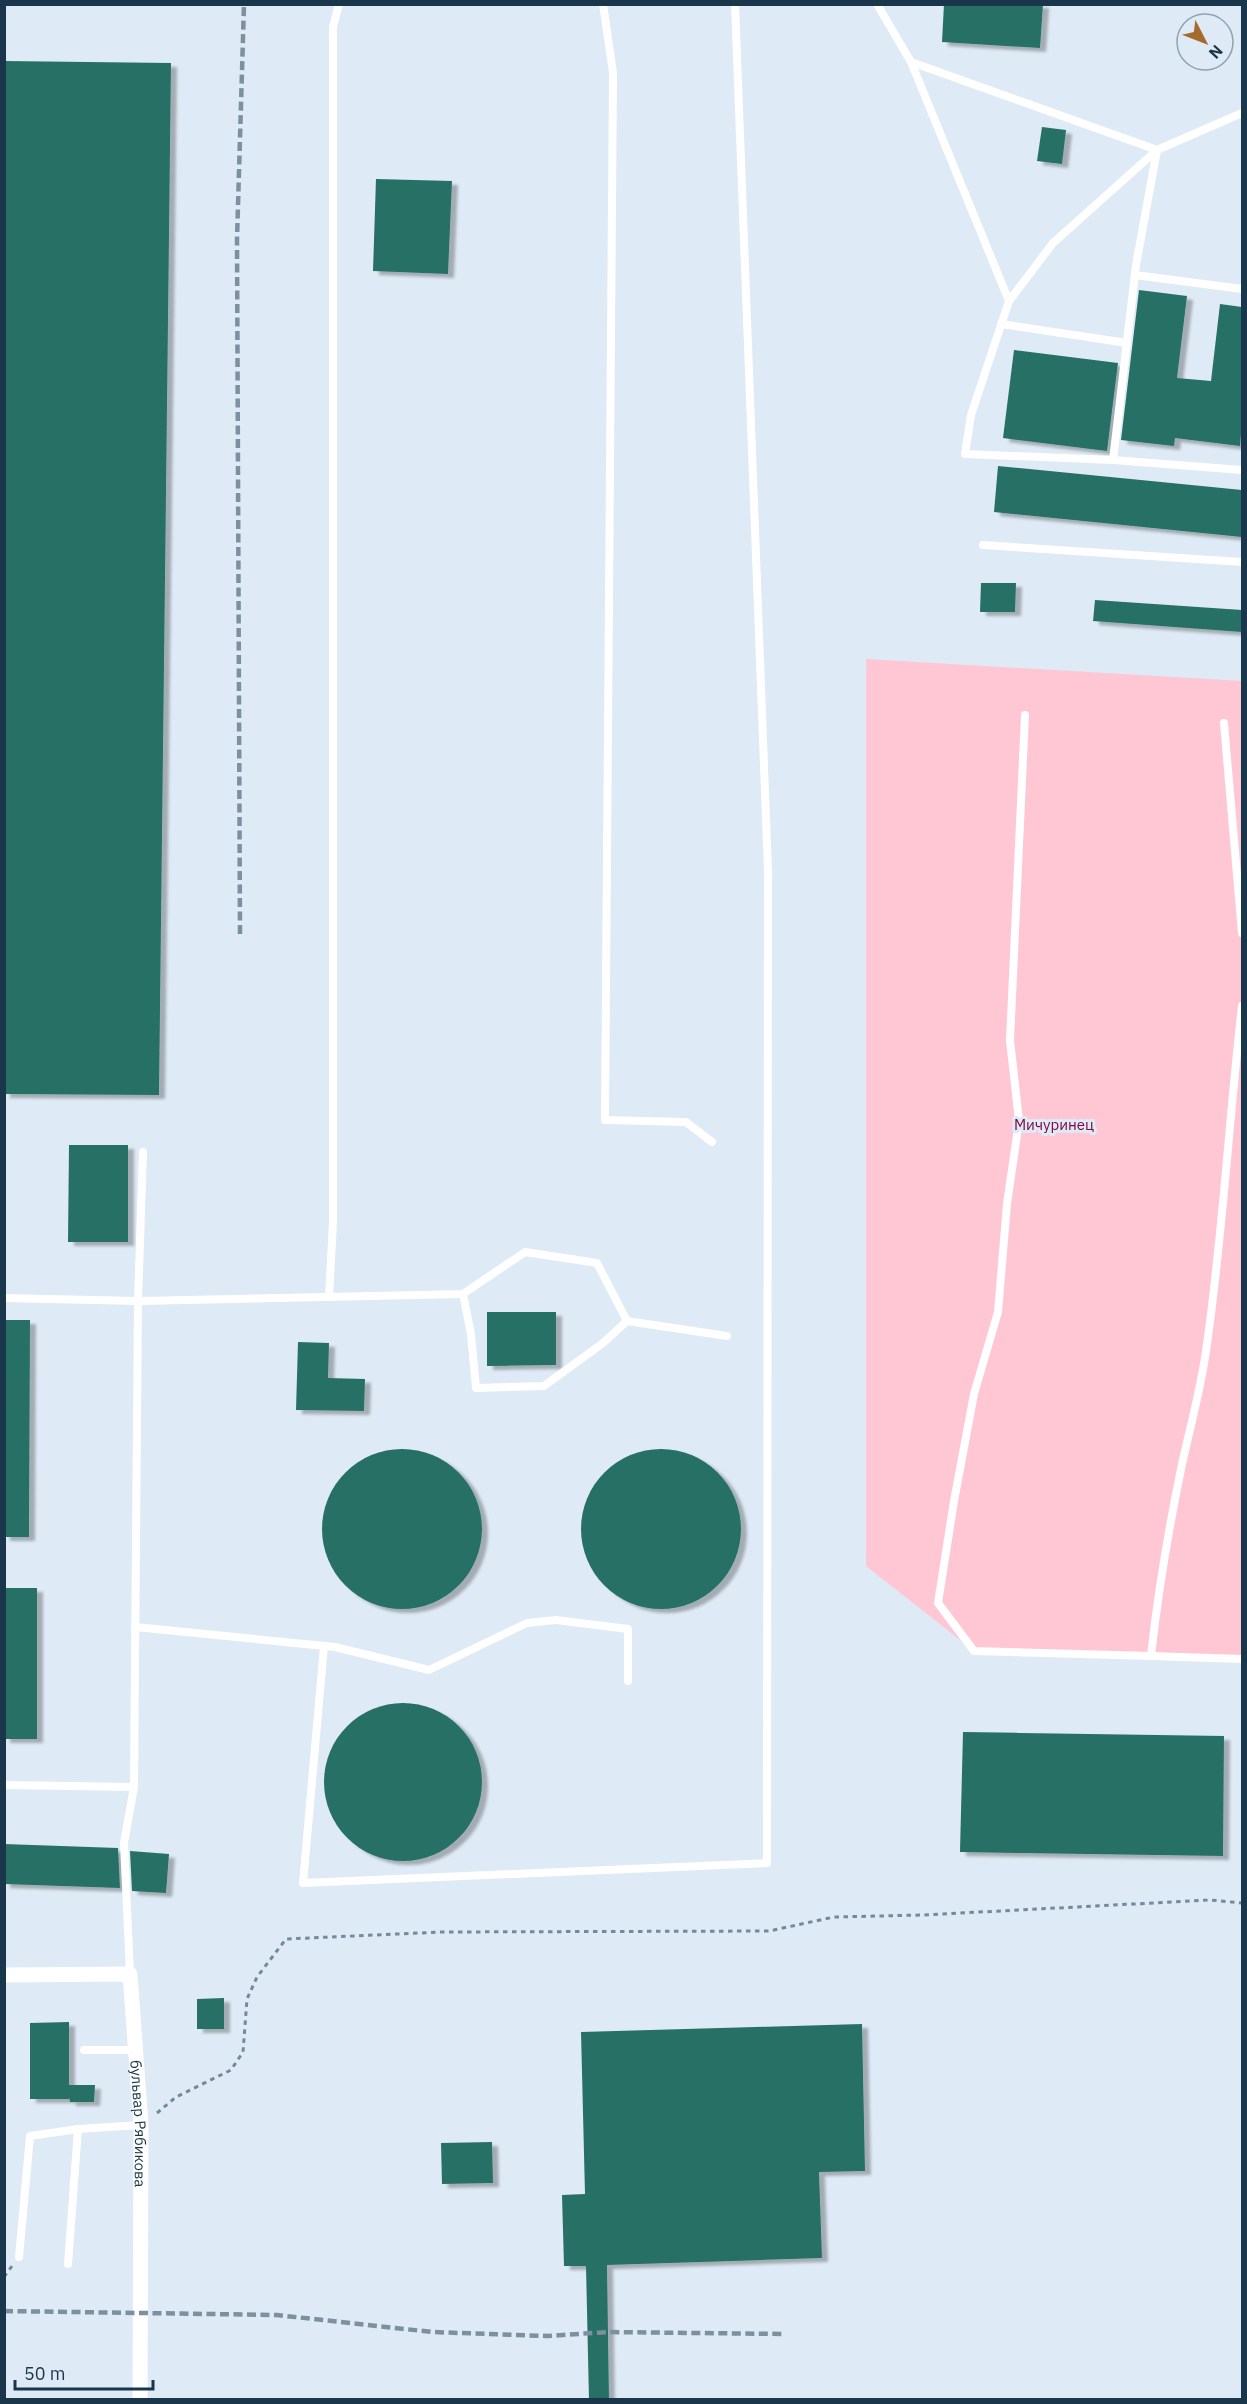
<svg xmlns="http://www.w3.org/2000/svg" width="1247" height="2404" font-family="'IBM Plex Sans',sans-serif">
  <style>
    .garden { fill: #ffc6d4 }
    .building { fill: #287066; filter: url(#shadow) }
    .lines { fill: none; stroke-linecap: round; stroke-linejoin: round }
    .path { stroke: #748999; stroke-width: 3; stroke-dasharray: 4.5 4.5; stroke-linecap: butt }
    .lane { stroke: #fff; stroke-width: 8 }
    .street { stroke: #fff; stroke-width: 15 }
    .rail { stroke: #7c90a0; stroke-width: 4.5; stroke-dasharray: 9 4.5; stroke-linecap: butt }
    .labels { text-anchor: middle; dominant-baseline: central; stroke-width: 6; stroke-linejoin: round; paint-order: stroke }
    .park-label { font-size: 15px; fill: #80083f; stroke: #deeaf5 }
    .street-label { font-size: 15px; fill: #1a364a; stroke: #deeaf5 }
  </style>
  <defs>
    <filter id="shadow"><feDropShadow dx="6" dy="4" stdDeviation="1.5" flood-color="#0004"/></filter>
  </defs>
  <rect width="100%" height="100%" fill="#deeaf5"/>
  <polygon class="garden" points="866,659 1242,681 1242,1659 974,1651 866,1566"/>
  <g class="building">
    <polygon points="944,4 1043,4 1040,48 942,42"/>
    <polygon points="4,61 171,63 159,1095 4,1094"/>
    <polygon points="1042,127 1066,130 1062,164 1037,161"/>
    <polygon points="376,179 452,181 448,274 373,271"/>
    <polygon points="1139,290 1187,296 1177,378 1211,381 1220,304 1242,307 1242,422 1240,446 1175,438 1174,446 1121,440"/>
    <polygon points="1014,350 1118,363 1107,451 1003,438"/>
    <polygon points="998,466 1242,490 1242,537 994,512"/>
    <polygon points="981,583 1016,583 1015,612 980,612"/>
    <polygon points="1095,600 1242,610 1242,632 1093,621"/>
    <polygon points="69,1145 128,1145 128,1242 68,1242"/>
    <polygon points="487,1312 556,1312 556,1365 487,1366"/>
    <polygon points="4,1320 30,1320 29,1537 4,1537"/>
    <polygon points="298,1342 329,1343 328,1378 365,1379 364,1411 296,1410"/>
    <circle cx="661" cy="1529" r="80"/>
    <circle cx="402" cy="1529" r="80"/>
    <rect x="4" y="1588" width="33" height="151"/>
    <circle cx="403" cy="1782" r="79"/>
    <polygon points="963,1732 1224,1736 1223,1856 960,1852"/>
    <polygon points="4,1844 118,1848 120,1888 4,1884"/>
    <polygon points="130,1851 169,1854 166,1893 132,1891"/>
    <polygon points="224,1998 224,2029 197,2029 197,1999"/>
    <polygon points="69,2022 69,2085 95,2085 94,2102 70,2102 69,2097 69,2099 30,2099 30,2023"/>
    <polygon points="862,2024 865,2171 819,2172 822,2258 607,2265 609,2400 589,2400 586,2266 564,2266 562,2195 585,2194 581,2032"/>
    <polygon points="492,2142 493,2183 442,2184 441,2143"/>
  </g>
  <g class="lines">
    <g class="path">
      <polyline points="157,2113 176,2097 231,2070 243,2052 247,1999 257,1977 286,1939 442,1932 769,1931 834,1917 923,1915 1210,1900 1242,1903"/>
      <polyline points="4,2277 12,2266"/>
    </g>
    <g class="lane">
      <polyline points="603,4 613,73 605,1120 686,1122 712,1142"/>
      <polyline points="877,4 911,62 1157,150 1136,265 1113,460 965,454 971,415 1009,301 1053,243 1157,150 1242,113"/>
      <polyline points="911,62 1009,301"/>
      <polyline points="1135,275 1242,289"/>
      <polyline points="1001,324 1127,343"/>
      <polyline points="1113,460 1242,470"/>
      <polyline points="983,545 1242,562"/>
      <polyline points="1025,715 1010,1040 1019,1121 1007,1204 998,1312 974,1394 954,1501 938,1603 974,1651 1151,1656"/>
      <polyline points="1224,723 1242,933"/>
      <path d="M1242 1006C1229 1118 1223 1232 1207 1344 1202 1384 1191 1424 1182 1464 1169 1527 1158 1592 1151 1656L1242 1659"/>
      <polyline points="463,1294 471,1334 476,1388 544,1386 603,1343 627,1321 727,1336"/>
      <polyline points="329,1297 333,1222 333,27 339,4"/>
      <polyline points="4,1298 138,1301 463,1294 525,1252 597,1263 627,1321"/>
      <polyline points="135,1627 335,1647 429,1670 527,1623 556,1620 628,1629 628,1681"/>
      <polyline points="324,1646 303,1883 767,1863 768,871 735,4"/>
      <polyline points="4,1785 134,1787"/>
      <polyline points="130,1974 124,1843 134,1787 138,1301 143,1152"/>
      <polyline points="84,2050 136,2050"/>
      <polyline points="19,2257 30,2136 78,2129 141,2125"/>
      <polyline points="68,2264 78,2129"/>
    </g>
    <path class="street" id="s1" d="M4 1975 130 1974 141 2125 140 2400"/>
    <g class="rail">
      <polyline points="240,934 237,239 244,4"/>
      <polyline points="4,2311 277,2315 432,2332 547,2336 608,2332 784,2334"/>
    </g>
  </g>
  <g class="labels">
    <g class="park-label">
      <text x="1054" y="1124">Мичуринец</text>
    </g>
    <g class="street-label">
      <text stroke="none"><textPath href="#s1" startOffset="276">бульвар Рябикова</textPath></text>
    </g>
  </g>
  <rect width="1247" height="2404" fill="none" stroke="#1a364a" stroke-width="12"/>
  <g transform="translate(1205 42) rotate(132)"><circle r="28" fill="#deeaf5" stroke="#90a2b1" stroke-width="1.5"/>
  <path d="M0-4.5L10 22L0 15L-10 22Z" fill="#a76a2e"/>
  <text y="-9" font-size="16" font-weight="bold" text-anchor="middle" fill="#1a364a">N</text>
  </g>
  <path d="M15 2380v9h138v-9" fill="none" stroke="#1a364a" stroke-width="3"/>
  <text x="24" y="2380" font-size="18" fill="#1a364a" stroke="#deeaf5" stroke-width="4.5" paint-order="stroke">50 m</text>
</svg>
